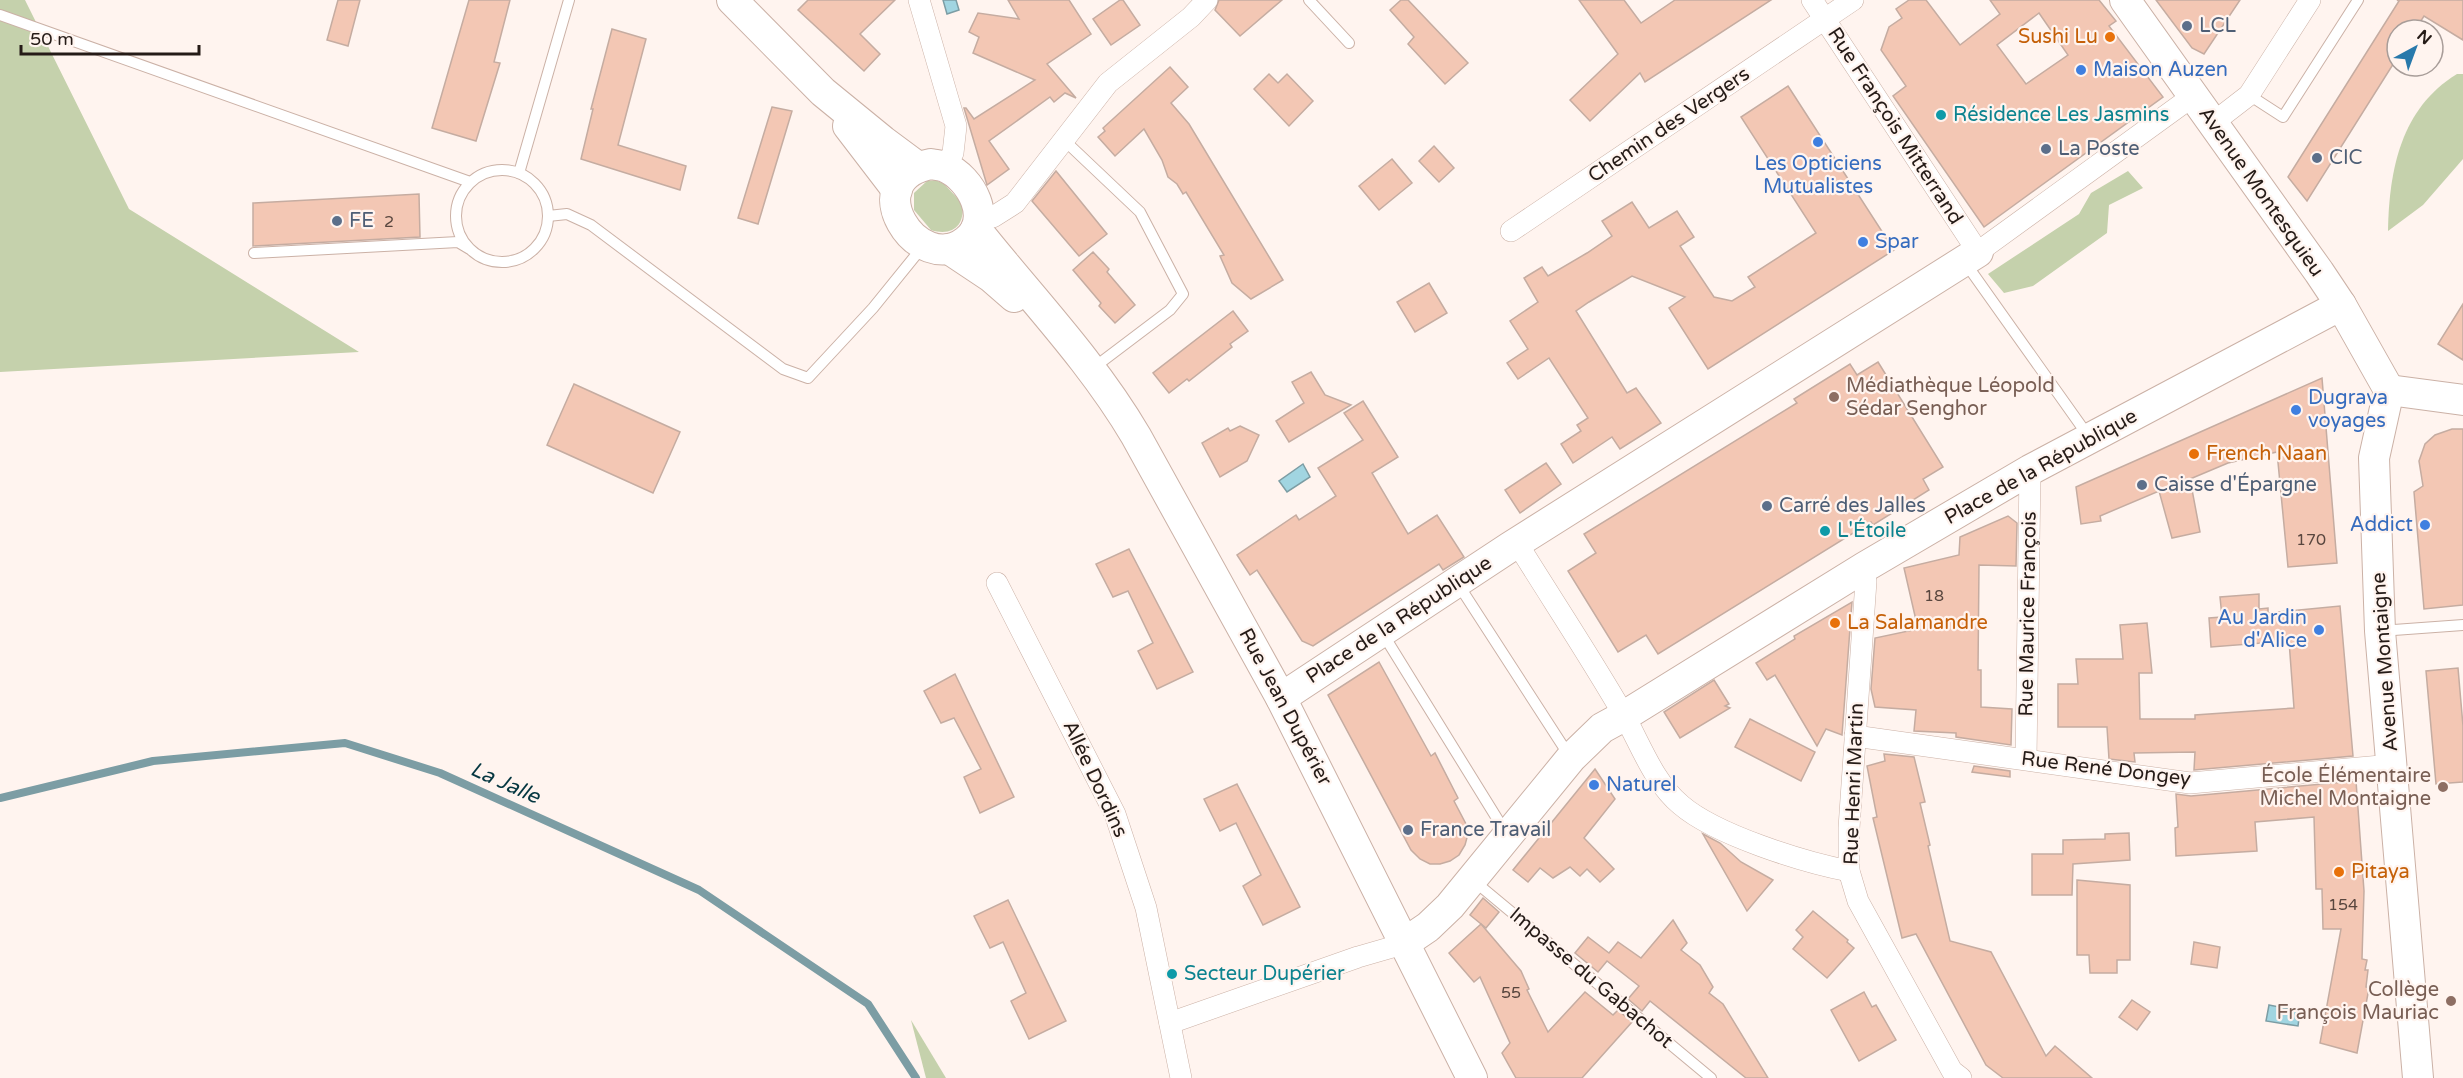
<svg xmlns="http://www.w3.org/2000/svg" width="2463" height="1078" font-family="'Varela Round',sans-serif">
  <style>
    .green { fill: #c5d1ac }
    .water { fill: #a1d5e1; stroke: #7c9da4; stroke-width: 1.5 }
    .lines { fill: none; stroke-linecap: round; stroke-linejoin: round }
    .stream { stroke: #7c9da4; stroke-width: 8 }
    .building { fill: #f3c7b4; stroke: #c5aca1; stroke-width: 1.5; fill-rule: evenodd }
    .lane-casing { stroke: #cbb1a6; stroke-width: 12 }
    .street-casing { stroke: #cbb1a6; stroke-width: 22 }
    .secondary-casing { stroke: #cbb1a6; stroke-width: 32 }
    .lane { stroke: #fff; stroke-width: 10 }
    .street { stroke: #fff; stroke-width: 21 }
    .secondary { stroke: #fff; stroke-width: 30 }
    .service-dot { fill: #5c6f8a; stroke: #fff4ef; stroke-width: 2 }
    .food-dot { fill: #e8710a; stroke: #fff4ef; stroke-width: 2 }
    .shop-dot { fill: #3f7fe0; stroke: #fff4ef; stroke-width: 2 }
    .culture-dot { fill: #0f9aa8; stroke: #fff4ef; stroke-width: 2 }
    .education-dot { fill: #8d6e63; stroke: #fff4ef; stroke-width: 2 }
    .labels { text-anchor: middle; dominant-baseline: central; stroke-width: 4.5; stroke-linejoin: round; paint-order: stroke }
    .number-label { font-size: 16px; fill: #58463e }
    .service-label { font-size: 20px; fill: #4e5e75; stroke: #fff4ef; text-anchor: start }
    .food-label { font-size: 20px; fill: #c56008; stroke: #fff4ef; text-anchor: start }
    .shop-label { font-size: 20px; fill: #366cbe; stroke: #fff4ef; text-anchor: start }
    .culture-label { font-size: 20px; fill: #0d838f; stroke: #fff4ef; text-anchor: start }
    .street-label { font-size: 20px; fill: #251b17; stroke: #fff4ef }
    .education-label { font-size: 20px; fill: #785e54; stroke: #fff4ef; text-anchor: end }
    .water-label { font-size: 21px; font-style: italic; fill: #053741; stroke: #fff4ef }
  </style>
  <rect width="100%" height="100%" fill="#fff4ef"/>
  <g class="green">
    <polygon points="0,0 25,0 129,209 359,352 0,372"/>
    <path d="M2457 74H2463V159L2423 205 2388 231C2389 170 2401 108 2457 74Z"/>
    <polygon points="2128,171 2143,188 2109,205 2107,233 2033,286 2004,293 1988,274 2079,214 2091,193"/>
    <path d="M936 180 944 184 962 203C966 225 952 237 931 230L914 210V193L927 181Z"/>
    <polygon points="911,1020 946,1078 926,1078"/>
  </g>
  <g class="water">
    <polygon points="943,0 956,0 959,10 947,14"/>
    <polygon points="1303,464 1310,477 1287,492 1279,481"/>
    <polygon points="2269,1005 2300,1011 2298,1026 2266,1021"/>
  </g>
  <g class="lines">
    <polyline class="stream" points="0,798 153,761 345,743 440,773 699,890 868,1004 916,1078"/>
  </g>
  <g class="building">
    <polygon points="338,0 360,0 348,46 327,40"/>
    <polygon points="469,0 510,0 494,62 500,63 476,141 432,128"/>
    <polygon points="808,0 895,0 860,34 880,54 864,71 798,10"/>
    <polygon points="1008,0 1069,0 1091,34 1047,64 1076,98 1065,93 1054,102 1050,97 989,141 1009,169 987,185 964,108 966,108 974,119 1035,80 973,53 979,37 969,32 978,13 1019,19"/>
    <polygon points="1120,0 1123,0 1140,25 1111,45 1093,19"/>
    <polygon points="1219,0 1282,0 1240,36 1215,10"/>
    <polygon points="1401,0 1408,0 1468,63 1445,84 1408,44 1414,37 1390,10"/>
    <polygon points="1579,0 1624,0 1641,23 1675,0 1771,0 1645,82 1640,73 1590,121 1570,100 1618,54"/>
    <path d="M1909 0H1926L1960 45 2000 14 1990 0H2099L2116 21 2109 26 2163 97 1984 227 1893 96 1906 86 1881 50 1889 27 1902 18 1896 9ZM2039 13 2068 55 2026 84 1997 45Z"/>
    <polygon points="2156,0 2240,0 2204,54 2192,48"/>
    <polygon points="2397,0 2463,0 2463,40 2424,16 2415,30 2397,30 2397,58 2307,201 2288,177 2399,1"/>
    <polygon points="612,29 646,39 618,145 686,166 680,190 581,159 593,109 591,109"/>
    <polygon points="1170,67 1188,87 1171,103 1189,124 1283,280 1251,299 1232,283 1220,256 1224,255 1186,192 1183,194 1177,184 1168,177 1162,160 1144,129 1115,156 1098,137 1105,131 1103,128"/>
    <polygon points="1269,74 1278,83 1287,74 1313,101 1289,126 1254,89"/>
    <polygon points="1788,86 1894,250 1708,369 1669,308 1685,297 1632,276 1589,302 1576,311 1627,393 1636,388 1661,423 1620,449 1612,437 1573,463 1561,444 1581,431 1577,425 1588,418 1549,358 1518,379 1507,363 1528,349 1510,321 1538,302 1524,278 1542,267 1548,276 1587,253 1612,236 1602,221 1632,202 1649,228 1677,211 1694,237 1680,246 1714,297 1732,301 1755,287 1748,277 1816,233 1741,117"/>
    <polygon points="772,107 792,111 758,224 738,218"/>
    <polygon points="1434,146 1454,168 1439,182 1419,161"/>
    <polygon points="1392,159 1412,183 1379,210 1359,186"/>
    <polygon points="1056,171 1107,234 1079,256 1032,201"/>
    <polygon points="419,194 420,237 253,246 253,203"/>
    <polygon points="1093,252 1109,269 1107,272 1135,305 1115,323 1099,306 1101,303 1073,270"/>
    <polygon points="1429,283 1447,313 1415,332 1397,302"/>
    <polygon points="2463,304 2463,360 2438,344"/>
    <polygon points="1233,311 1248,331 1230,344 1232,347 1189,381 1187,379 1169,393 1153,373"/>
    <polygon points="1878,362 1943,467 1923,479 1929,490 1873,525 1871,522 1658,654 1646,635 1618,652 1568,571 1596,553 1584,534 1797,403 1794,399 1850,364 1857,375"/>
    <polygon points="1311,372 1325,395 1351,405 1289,442 1276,421 1304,403 1292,382"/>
    <polygon points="2322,378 2337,563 2288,567 2277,452 2228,463 2190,479 2200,532 2172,538 2159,491 2100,516 2101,521 2081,524 2076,487"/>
    <polygon points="574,384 680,432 653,493 547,445"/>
    <polygon points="1363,401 1398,457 1372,473 1408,534 1437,515 1464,557 1443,570 1439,564 1313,646 1302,641 1257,570 1250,575 1237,555 1296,515 1299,520 1336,496 1318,468 1363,440 1344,413"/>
    <polygon points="1240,426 1259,435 1247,461 1220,477 1202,443 1228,428 1230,431"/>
    <polygon points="2452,429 2463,429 2463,605 2424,609 2414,492 2423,486 2419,461 2425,444 2435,435"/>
    <polygon points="1546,463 1561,484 1520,513 1505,490"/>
    <polygon points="2008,516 2017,523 2016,566 1979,565 1978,670 1981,670 1981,707 2012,709 2011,745 1956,737 1956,733 1914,731 1916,710 1875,707 1871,689 1875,638 1918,629 1904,568 1959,555 1960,537"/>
    <polygon points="1129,549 1193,672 1157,689 1138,651 1153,643 1128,591 1113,597 1096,564"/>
    <polygon points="2259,594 2259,609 2268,608 2268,613 2340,606 2353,756 2194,770 2195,752 2134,753 2135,762 2109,759 2107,727 2058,727 2058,684 2078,684 2076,659 2123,659 2120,625 2147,623 2152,673 2139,673 2140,719 2195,719 2195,715 2294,708 2289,641 2211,647 2209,618 2222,617 2220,597"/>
    <polygon points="1852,602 1842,735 1826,729 1817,746 1775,675 1767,680 1756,663 1795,639 1794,636"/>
    <polygon points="1379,662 1431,756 1435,753 1458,798 1454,801 1466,824 1468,834 1465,845 1459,855 1450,861 1440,864 1430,864 1420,859 1411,850 1328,695"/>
    <polygon points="2458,668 2463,726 2463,782 2436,784 2426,671"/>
    <polygon points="955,674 1014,797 980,813 964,777 981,769 954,718 941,723 924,691"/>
    <polygon points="1714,680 1729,704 1725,706 1730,708 1680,738 1664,712"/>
    <polygon points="1750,719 1815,752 1801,781 1735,747"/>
    <polygon points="1884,754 1914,757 1925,802 1920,803 1930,845 1928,846 1950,941 1991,952 2046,1056 2055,1046 2092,1078 2003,1078 1986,1065 1916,934 1902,938 1873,818 1877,817 1867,766 1885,761"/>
    <polygon points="1974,766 2010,771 2010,777 1972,772"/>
    <polygon points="1595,769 1615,799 1584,838 1614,869 1600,882 1587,869 1580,876 1570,867 1553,878 1540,868 1528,882 1513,870"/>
    <polygon points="2356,781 2364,891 2362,959 2367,960 2365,970 2368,970 2366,987 2369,988 2357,1053 2320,1043 2341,929 2323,929 2322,889 2316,889 2314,817 2255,822 2257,851 2176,856 2175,828 2178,827 2176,794 2191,796"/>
    <polygon points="1237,784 1300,907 1263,925 1243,886 1261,875 1236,823 1220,831 1204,799"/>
    <polygon points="2129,833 2130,860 2073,864 2072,895 2032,895 2032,854 2063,854 2063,840 2105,839 2105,834"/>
    <polygon points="1703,834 1720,843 1741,862 1773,880 1747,911"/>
    <polygon points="2077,880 2130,885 2130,960 2117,960 2117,973 2090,973 2089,955 2077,955"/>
    <polygon points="1483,898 1499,912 1486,928 1470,915"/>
    <polygon points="1008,900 1066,1021 1029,1039 1011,1001 1026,993 1003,942 990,948 974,916"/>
    <polygon points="1813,911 1848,940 1847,942 1854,948 1827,978 1793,949 1803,937 1796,930"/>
    <polygon points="1673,920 1687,943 1681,950 1700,965 1713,987 1709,993 1723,1004 1768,1078 1746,1078 1650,1001 1642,1011 1628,999 1639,986 1607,961 1598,972 1575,953 1588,937 1609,953 1618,942 1641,958"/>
    <polygon points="1481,924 1521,971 1529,989 1527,990 1548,1032 1585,992 1613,1015 1618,1010 1632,1022 1582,1078 1516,1078 1502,1053 1510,1043 1480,977 1474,982 1449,953"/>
    <polygon points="2194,942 2220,947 2217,968 2191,964"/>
    <polygon points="1864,992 1872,1007 1876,1005 1896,1040 1859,1061 1831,1010"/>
    <polygon points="2132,1000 2150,1012 2137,1030 2119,1017"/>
  </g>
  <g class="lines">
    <defs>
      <g id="lane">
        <polyline points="1309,0 1349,43"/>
        <polyline points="0,15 470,182"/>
        <polyline points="2249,95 2283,117 2358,0"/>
        <polyline points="1064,140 1140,212 1183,294 1170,310 1092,369"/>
        <circle cx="502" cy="216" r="46"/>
        <polyline points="519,173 569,0"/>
        <polyline points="548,216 567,214 591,225 783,369 808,378 873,308 924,245"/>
        <polyline points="254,253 458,242 468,248"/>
        <polyline points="1964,261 2089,437"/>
        <polyline points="1458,584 1570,757"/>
        <polyline points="2380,631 2463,625"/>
        <polyline points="1383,634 1506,833"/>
        <polyline points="1474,881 1711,1078"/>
      </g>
      <g id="street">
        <polyline points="919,0 956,126 953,153 945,167"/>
        <polyline points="1812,0 1978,252 2193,96"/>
        <polyline points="2214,122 2249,95 2310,0"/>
        <polyline points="979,216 993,217 1015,203 1108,83 1191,17 1207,0"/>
        <polyline points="1511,231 1853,0"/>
        <path d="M1517 543C1553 601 1591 658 1625 717 1641 746 1655 784 1681 805 1716 835 1803 862 1849 871"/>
        <polyline points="1863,568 1866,581 1849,828 1849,871 1858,901 1952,1071 1961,1078"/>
        <polyline points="997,583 1115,814 1146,908 1181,1078"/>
        <polyline points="1855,736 2190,783 2392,765"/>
        <polyline points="2026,759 2030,470"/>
        <polyline points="1170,1023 1358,957 1403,944"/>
      </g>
      <g id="secondary">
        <polyline points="732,0 823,92 883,141 918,167"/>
        <polyline points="2125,0 2319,272 2341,305 2389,390"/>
        <polyline points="848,126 897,190"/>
        <path d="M931 164C935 165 941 165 945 167 971 178 994 220 966 241 918 279 854 179 931 164Z"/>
        <path d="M976 229C1030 297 1092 361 1136 436L1281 698 1472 1078"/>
        <polyline points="949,249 991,277 1014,297"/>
        <polyline points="2389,390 2374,458 2380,631 2418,1078"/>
        <polyline points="2389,390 2463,400"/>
        <polyline points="1281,698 1510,547 1978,252"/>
        <polyline points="1403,944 1428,927 1450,906 1571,758 1602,728 1624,716 1863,568 2030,470 2341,305"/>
      </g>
    </defs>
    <use href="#lane" class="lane-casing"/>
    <use href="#street" class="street-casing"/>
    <use href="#secondary" class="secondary-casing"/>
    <use href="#lane" class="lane"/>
    <use href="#street" class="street"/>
    <use href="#secondary" class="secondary"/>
  </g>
  <g class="service-dot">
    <circle cx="2187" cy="26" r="6"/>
    <circle cx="2046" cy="149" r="6"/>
    <circle cx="2317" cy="158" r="6"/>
    <circle cx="337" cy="221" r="6"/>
    <circle cx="2142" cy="485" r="6"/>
    <circle cx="1767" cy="506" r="6"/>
    <circle cx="1408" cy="830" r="6"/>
  </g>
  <g class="food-dot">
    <circle cx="2110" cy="37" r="6"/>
    <circle cx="2194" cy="454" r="6"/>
    <circle cx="1835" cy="623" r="6"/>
    <circle cx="2339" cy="872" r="6"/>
  </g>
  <g class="shop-dot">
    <circle cx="2081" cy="70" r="6"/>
    <circle cx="1818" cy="142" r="6"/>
    <circle cx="1863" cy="242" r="6"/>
    <circle cx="2296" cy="410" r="6"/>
    <circle cx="2425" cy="525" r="6"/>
    <circle cx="2319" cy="630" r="6"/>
    <circle cx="1594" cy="785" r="6"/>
  </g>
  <g class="culture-dot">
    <circle cx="1941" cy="115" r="6"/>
    <circle cx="1825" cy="531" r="6"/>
    <circle cx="1172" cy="974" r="6"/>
  </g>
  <g class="education-dot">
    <circle cx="1834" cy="397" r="6"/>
    <circle cx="2443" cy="787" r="6"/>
    <circle cx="2451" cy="1001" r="6"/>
  </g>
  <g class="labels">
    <g class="number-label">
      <text x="389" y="222">2</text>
      <text x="2311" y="540">170</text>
      <text x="1934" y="596">18</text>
      <text x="2343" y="905">154</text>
      <text x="1511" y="993">55</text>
    </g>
    <g class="service-label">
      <text x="2199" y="26">LCL</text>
      <text x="2058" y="149">La Poste</text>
      <text x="2329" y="158">CIC</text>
      <text x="349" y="221">FE</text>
      <text x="2154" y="485">Caisse d'Épargne</text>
      <text x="1779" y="506">Carré des Jalles</text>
      <text x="1420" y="830">France Travail</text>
    </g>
    <g class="food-label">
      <text x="2098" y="37" text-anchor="end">Sushi Lu</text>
      <text x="2206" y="454">French Naan</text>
      <text x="1847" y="623">La Salamandre</text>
      <text x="2351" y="872">Pitaya</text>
    </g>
    <g class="shop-label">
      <text x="2093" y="70">Maison Auzen</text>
      <text x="1818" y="164" text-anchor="middle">Les Opticiens<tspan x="1818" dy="23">Mutualistes</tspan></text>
      <text x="1875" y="242">Spar</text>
      <text x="2308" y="398">Dugrava<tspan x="2308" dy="23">voyages</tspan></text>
      <text x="2413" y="525" text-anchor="end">Addict</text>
      <text x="2307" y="618" text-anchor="end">Au Jardin<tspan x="2307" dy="23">d'Alice</tspan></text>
      <text x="1606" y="785">Naturel</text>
    </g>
    <g class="culture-label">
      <text x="1953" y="115">Résidence Les Jasmins</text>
      <text x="1837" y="531">L'Étoile</text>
      <text x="1184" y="974">Secteur Dupérier</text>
    </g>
    <g class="street-label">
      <text transform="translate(1669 125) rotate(-34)">Chemin des Vergers</text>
      <text transform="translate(1895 126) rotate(57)">Rue François Mitterrand</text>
      <text transform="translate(2261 192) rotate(55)">Avenue Montesquieu</text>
      <text transform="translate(2041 467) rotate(-29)">Place de la République</text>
      <text transform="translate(2028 614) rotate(-89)">Rue Maurice François</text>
      <text transform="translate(1399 620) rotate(-33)">Place de la République</text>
      <text transform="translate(2385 662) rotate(-94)">Avenue Montaigne</text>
      <text transform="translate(1285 707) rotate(62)">Rue Jean Dupérier</text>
      <text transform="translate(2106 769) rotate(7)">Rue René Dongey</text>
      <text transform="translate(1095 779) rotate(65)">Allée Dordins</text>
      <text transform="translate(1854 784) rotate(-88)">Rue Henri Martin</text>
      <text transform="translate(1591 978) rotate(40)">Impasse du Gabachot</text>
    </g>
    <g class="education-label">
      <text x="1846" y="386" text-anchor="start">Médiathèque Léopold<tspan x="1846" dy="23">Sédar Senghor</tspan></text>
      <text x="2431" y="776">École Élémentaire<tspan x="2431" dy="23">Michel Montaigne</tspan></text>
      <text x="2439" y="990">Collège<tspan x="2439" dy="23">François Mauriac</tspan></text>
    </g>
    <g class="water-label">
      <text transform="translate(505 783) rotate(24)">La Jalle</text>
    </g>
  </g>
  <g transform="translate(2415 48) rotate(41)"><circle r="28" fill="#fff4ef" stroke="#a89d99" stroke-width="1.5"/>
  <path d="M0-4.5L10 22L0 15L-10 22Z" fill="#2879ab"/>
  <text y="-9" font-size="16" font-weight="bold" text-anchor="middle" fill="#251b17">N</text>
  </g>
  <path d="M21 45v9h178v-9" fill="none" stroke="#251b17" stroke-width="3"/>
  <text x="30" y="45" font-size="18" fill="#251b17" stroke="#fff4ef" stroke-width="4.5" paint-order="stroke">50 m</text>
</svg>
